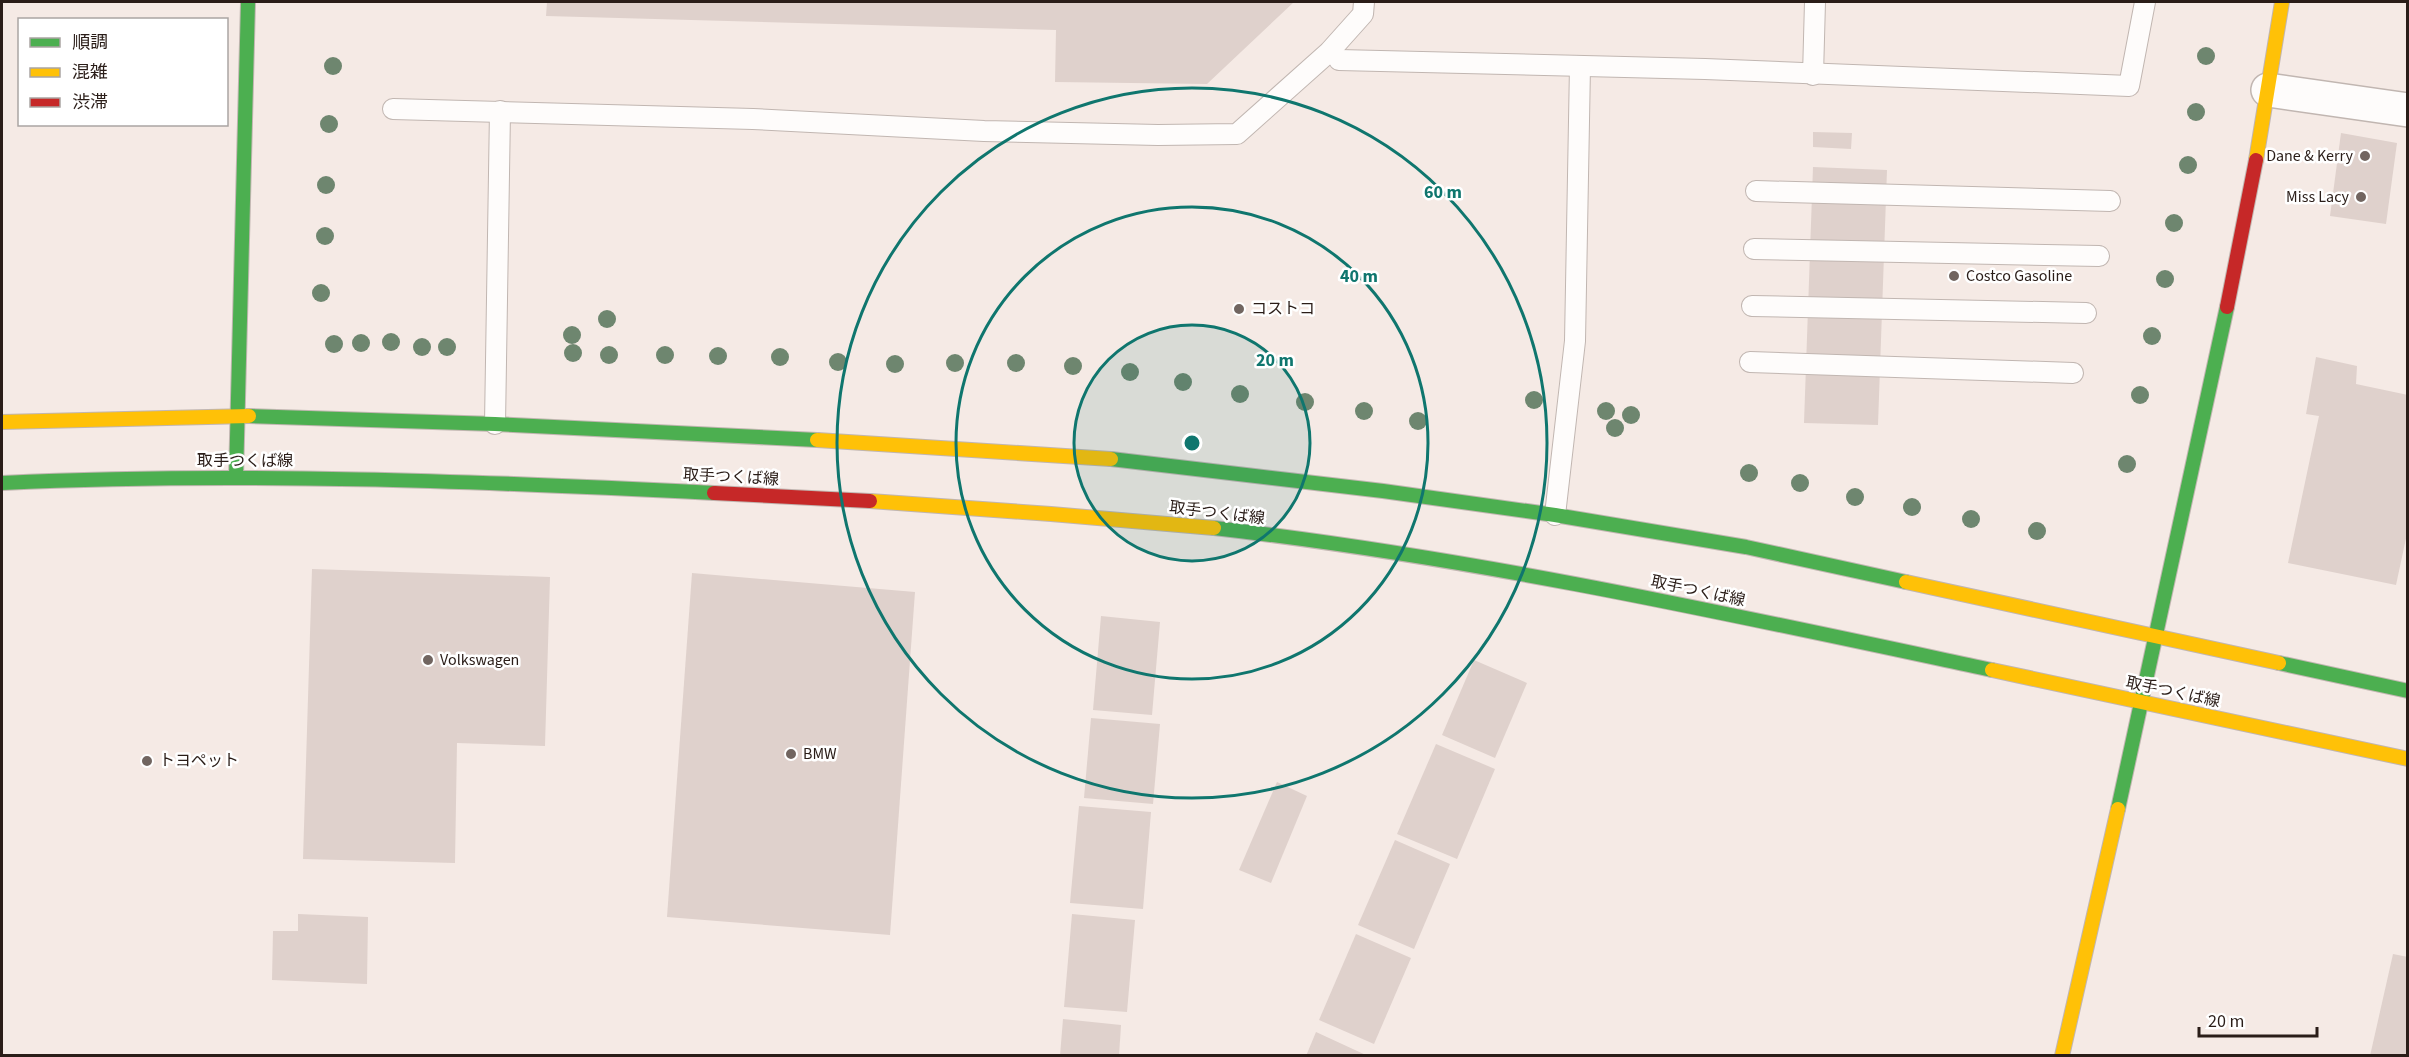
<svg xmlns="http://www.w3.org/2000/svg" width="2409" height="1057" font-family="'Source Sans 3','Noto Sans JP',sans-serif">
  <style>
    .building { fill: #dfd1cc }
    .lines { fill: none; stroke-linecap: round; stroke-linejoin: round }
    .lane-casing { stroke: #c1b6b1; stroke-width: 22 }
    .street-casing { stroke: #c1b6b1; stroke-width: 36 }
    .fast-casing { stroke: #c1b6b1; stroke-width: 16 }
    .slow-casing { stroke: #c1b6b1; stroke-width: 16 }
    .jam-casing { stroke: #c1b6b1; stroke-width: 16 }
    .lane { stroke: #fefcfb; stroke-width: 20 }
    .street { stroke: #fefcfb; stroke-width: 33 }
    .fast { stroke: #4caf50; stroke-width: 14 }
    .slow { stroke: #ffc107; stroke-width: 14 }
    .jam { stroke: #c62828; stroke-width: 14 }
    .tree { fill: #6e866f }
    .ring { fill: none; stroke: #0f766e; stroke-width: 3 }
    .poi-dot { fill: #716560; stroke: #fff; stroke-width: 2 }
    .labels { text-anchor: middle; dominant-baseline: central; stroke-width: 5; stroke-linejoin: round; paint-order: stroke }
    .poi-label { font-size: 16px; fill: #2a1d18; stroke: #fff; text-anchor: start }
    .street-label { font-size: 16px; fill: #2a1d18; stroke: #fff }
    .centre { fill: #0f766e; stroke: #fff; stroke-width: 3 }
    .ring-label { font-size: 18px; text-anchor: middle; font-weight: bold; fill: #0f766e; stroke: #fff; stroke-width: 5; stroke-linejoin: round; paint-order: stroke }
  </style>
  <rect width="100%" height="100%" fill="#f5eae5"/>
  <g class="building">
    <polygon points="547,2 1294,2 1207,84 1055,82 1056,30 546,16"/>
    <polygon points="1813,132 1852,133 1851,149 1813,147"/>
    <polygon points="2341,133 2397,143 2386,224 2330,216"/>
    <polygon points="1813,167 1887,170 1878,425 1804,423"/>
    <polygon points="2316,357 2357,366 2356,384 2408,395 2408,529 2396,585 2288,563 2319,416 2306,414"/>
    <polygon points="312,569 550,577 545,746 457,743 455,863 303,859"/>
    <polygon points="692,573 915,592 890,935 667,917"/>
    <polygon points="1101,616 1160,622 1152,715 1093,710"/>
    <polygon points="1474,660 1527,683 1495,758 1442,735"/>
    <polygon points="1091,718 1160,724 1153,804 1084,798"/>
    <polygon points="1436,744 1495,769 1457,859 1397,834"/>
    <polygon points="1277,782 1307,796 1271,883 1239,870"/>
    <polygon points="1079,806 1151,812 1143,909 1070,903"/>
    <polygon points="1395,840 1450,864 1414,949 1358,925"/>
    <polygon points="298,914 368,917 367,984 272,980 273,931 298,931"/>
    <polygon points="1072,914 1135,920 1127,1012 1064,1007"/>
    <polygon points="1356,934 1411,958 1374,1044 1319,1020"/>
    <polygon points="2393,954 2408,957 2408,1056 2370,1056"/>
    <polygon points="1063,1019 1121,1025 1119,1056 1060,1056"/>
    <polygon points="1316,1032 1368,1056 1306,1056"/>
  </g>
  <g class="lines">
    <defs>
      <g id="lane">
        <polyline points="1339,60 1705,69 2129,86 2145,2"/>
        <polyline points="1813,75 1815,2"/>
        <polyline points="393,109 753,119 984,131 1158,135 1237,134 1329,52 1363,14 1364,2"/>
        <polyline points="1756,191 2110,201"/>
        <polyline points="1754,249 2099,256"/>
        <polyline points="1752,306 2086,313"/>
        <polyline points="1750,362 2073,373"/>
        <polyline points="495,424 500,111"/>
        <polyline points="1555,515 1575,341 1580,66"/>
      </g>
      <polyline id="street" points="2268,90 2408,110"/>
      <g id="fast">
        <polyline points="249,416 495,424 817,440"/>
        <polyline points="1111,459 1383,491 1555,515 1746,547 1906,582"/>
        <polyline points="236,478 248,2"/>
        <path d="M2 483C240 472 477 481 714 493"/>
        <path d="M1214 528C1477 558 1734 615 1992 670"/>
        <polyline points="2279,663 2408,691"/>
        <polyline points="2118,809 2227,307"/>
      </g>
      <g id="slow">
        <polyline points="2256,160 2282,2"/>
        <polyline points="2,422 249,416"/>
        <polyline points="817,440 1111,459"/>
        <polyline points="870,501 1051,514 1214,528"/>
        <polyline points="1906,582 2279,663"/>
        <polyline points="1992,670 2408,759"/>
        <polyline points="2062,1056 2118,809"/>
      </g>
      <g id="jam">
        <polyline points="2227,307 2256,160"/>
        <polyline points="714,493 870,501"/>
      </g>
    </defs>
    <use href="#lane" class="lane-casing"/>
    <use href="#street" class="street-casing"/>
    <use href="#fast" class="fast-casing"/>
    <use href="#slow" class="slow-casing"/>
    <use href="#jam" class="jam-casing"/>
    <use href="#lane" class="lane"/>
    <use href="#street" class="street"/>
    <use href="#fast" class="fast"/>
    <use href="#slow" class="slow"/>
    <use href="#jam" class="jam"/>
  </g>
  <g class="tree">
    <circle cx="2206" cy="56" r="9"/>
    <circle cx="333" cy="66" r="9"/>
    <circle cx="2196" cy="112" r="9"/>
    <circle cx="329" cy="124" r="9"/>
    <circle cx="2188" cy="165" r="9"/>
    <circle cx="326" cy="185" r="9"/>
    <circle cx="2174" cy="223" r="9"/>
    <circle cx="325" cy="236" r="9"/>
    <circle cx="2165" cy="279" r="9"/>
    <circle cx="321" cy="293" r="9"/>
    <circle cx="607" cy="319" r="9"/>
    <circle cx="572" cy="335" r="9"/>
    <circle cx="2152" cy="336" r="9"/>
    <circle cx="391" cy="342" r="9"/>
    <circle cx="361" cy="343" r="9"/>
    <circle cx="334" cy="344" r="9"/>
    <circle cx="422" cy="347" r="9"/>
    <circle cx="447" cy="347" r="9"/>
    <circle cx="573" cy="353" r="9"/>
    <circle cx="609" cy="355" r="9"/>
    <circle cx="665" cy="355" r="9"/>
    <circle cx="718" cy="356" r="9"/>
    <circle cx="780" cy="357" r="9"/>
    <circle cx="838" cy="362" r="9"/>
    <circle cx="955" cy="363" r="9"/>
    <circle cx="1016" cy="363" r="9"/>
    <circle cx="895" cy="364" r="9"/>
    <circle cx="1073" cy="366" r="9"/>
    <circle cx="1130" cy="372" r="9"/>
    <circle cx="1183" cy="382" r="9"/>
    <circle cx="1240" cy="394" r="9"/>
    <circle cx="2140" cy="395" r="9"/>
    <circle cx="1534" cy="400" r="9"/>
    <circle cx="1305" cy="402" r="9"/>
    <circle cx="1364" cy="411" r="9"/>
    <circle cx="1606" cy="411" r="9"/>
    <circle cx="1631" cy="415" r="9"/>
    <circle cx="1418" cy="421" r="9"/>
    <circle cx="1615" cy="428" r="9"/>
    <circle cx="2127" cy="464" r="9"/>
    <circle cx="1749" cy="473" r="9"/>
    <circle cx="1800" cy="483" r="9"/>
    <circle cx="1855" cy="497" r="9"/>
    <circle cx="1912" cy="507" r="9"/>
    <circle cx="1971" cy="519" r="9"/>
    <circle cx="2037" cy="531" r="9"/>
  </g>
  <circle cx="1192" cy="443" r="118" fill="#0f766e" fill-opacity=".12"/>
  <g class="ring">
    <circle cx="1192" cy="443" r="118"/>
    <circle cx="1192" cy="443" r="236"/>
    <circle cx="1192" cy="443" r="355"/>
  </g>
  <g class="poi-dot">
    <circle cx="2365" cy="156" r="6"/>
    <circle cx="2361" cy="197" r="6"/>
    <circle cx="1954" cy="276" r="6"/>
    <circle cx="1239" cy="309" r="6"/>
    <circle cx="428" cy="660" r="6"/>
    <circle cx="791" cy="754" r="6"/>
    <circle cx="147" cy="761" r="6"/>
  </g>
  <g class="labels">
    <g class="poi-label">
      <text x="2353" y="156" text-anchor="end">Dane &amp; Kerry</text>
      <text x="2349" y="197" text-anchor="end">Miss Lacy</text>
      <text x="1966" y="276">Costco Gasoline</text>
      <text x="1251" y="309">コストコ</text>
      <text x="440" y="660">Volkswagen</text>
      <text x="803" y="754">BMW</text>
      <text x="159" y="761">トヨペット</text>
    </g>
    <g class="street-label">
      <text x="245" y="461">取手つくば線</text>
      <text transform="translate(731 477) rotate(3)">取手つくば線</text>
      <text transform="translate(1217 513) rotate(7)">取手つくば線</text>
      <text transform="translate(1698 591) rotate(12)">取手つくば線</text>
      <text transform="translate(2173 692) rotate(12)">取手つくば線</text>
    </g>
  </g>
  <circle cx="1192" cy="443" r="9" class="centre"/>
  <g class="ring-label">
    <text x="1443" y="198">60 m</text>
    <text x="1359" y="282">40 m</text>
    <text x="1275" y="366">20 m</text>
  </g>
  <rect width="2409" height="1057" fill="none" stroke="#2a1d18" stroke-width="6"/>
  <rect x="18" y="18" width="210" height="108" fill="#ffffff" stroke="#aaa5a3" stroke-width="1.5"/>
  <rect x="30" y="38" width="30" height="9" fill="#4caf50" stroke="#aaa5a3" stroke-width="1.5"/>
  <text x="72" y="48" font-size="18" fill="#2a1d18">順調</text>
  <rect x="30" y="68" width="30" height="9" fill="#ffc107" stroke="#aaa5a3" stroke-width="1.5"/>
  <text x="72" y="78" font-size="18" fill="#2a1d18">混雑</text>
  <rect x="30" y="98" width="30" height="9" fill="#c62828" stroke="#aaa5a3" stroke-width="1.5"/>
  <text x="72" y="108" font-size="18" fill="#2a1d18">渋滞</text>
  <path d="M2199 1027v9h118v-9" fill="none" stroke="#2a1d18" stroke-width="3"/>
  <text x="2208" y="1027" font-size="18" fill="#2a1d18" stroke="#ffffff" stroke-width="4.5" paint-order="stroke">20 m</text>
</svg>
